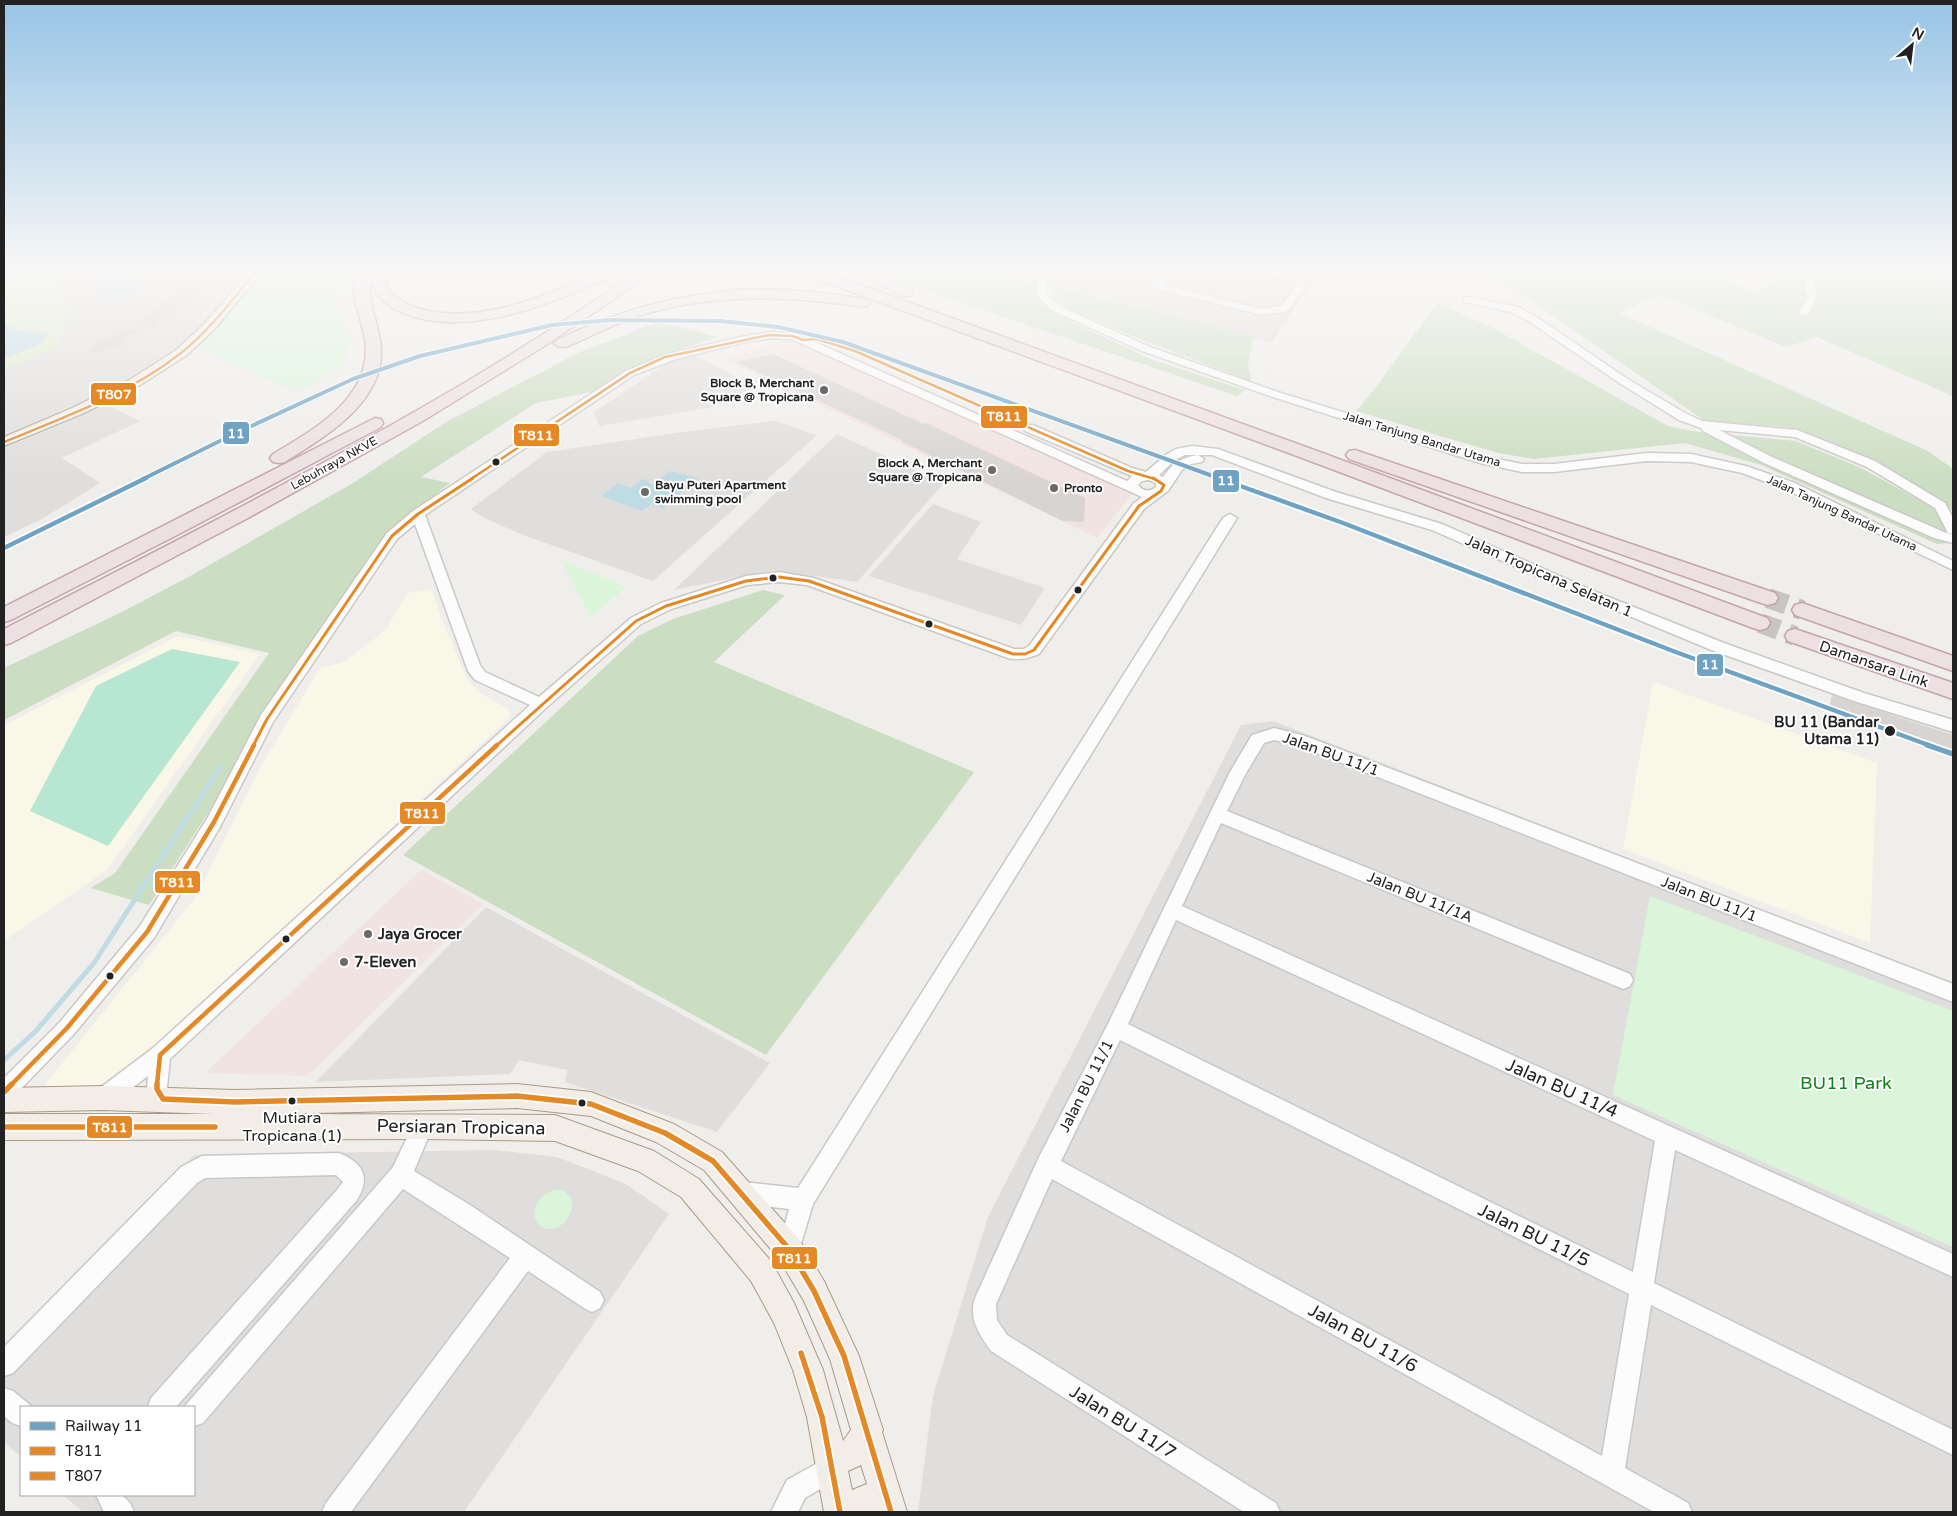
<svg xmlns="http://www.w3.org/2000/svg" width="1957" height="1516" font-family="'Varela Round',sans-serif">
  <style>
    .residential { fill: #dfdedc }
    .commercial { fill: #f1e3e1 }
    .education { fill: #f8f7e8 }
    .grass { fill: #ddeccb }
    .forest { fill: #cbdec1 }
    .park { fill: #daf5da }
    .pitch { fill: #b7e6d2 }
    .parking { fill: #e0dfde }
    .water { fill: #bfdbe3 }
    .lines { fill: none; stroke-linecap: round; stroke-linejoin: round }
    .stream { stroke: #bfdbe3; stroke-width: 5 }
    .building { fill: #d7d4d2 }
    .highway-tunnel { stroke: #c7c5c3; stroke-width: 20; stroke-dasharray: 20 10; stroke-linecap: butt }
    .minor-casing { stroke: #c9c8c7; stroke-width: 3 }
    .major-casing { stroke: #a79c86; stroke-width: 2 }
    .highway-casing { stroke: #c5a2ac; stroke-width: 3 }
    .minor { fill: #fdfcfc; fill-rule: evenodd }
    .major { fill: #f3ede7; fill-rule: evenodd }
    .highway { fill: #ece0e2; fill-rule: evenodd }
    .bus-1-far3-casing { stroke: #fff; stroke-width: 5 }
    .bus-1-far2-casing { stroke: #fff; stroke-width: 6 }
    .bus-1-far1-casing { stroke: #fff; stroke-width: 8 }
    .bus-1-casing { stroke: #fff; stroke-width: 9 }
    .bus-2-casing { stroke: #fff; stroke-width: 5 }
    .bus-1-far3 { stroke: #e48926; stroke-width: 2.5 }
    .bus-1-far2 { stroke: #e48926; stroke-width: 3 }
    .bus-1-far1 { stroke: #e48926; stroke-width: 4.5 }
    .bus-1 { stroke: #e48926; stroke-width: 5.5 }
    .bus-2 { stroke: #e48926; stroke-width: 2.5 }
    .rail-1-far2-casing { stroke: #fff; stroke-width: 6 }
    .rail-1-far1-casing { stroke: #fff; stroke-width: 8 }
    .rail-1-casing { stroke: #fff; stroke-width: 9 }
    .rail-1-far2 { stroke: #6ea3c4; stroke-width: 4 }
    .rail-1-far1 { stroke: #6ea3c4; stroke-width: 4.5 }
    .rail-1 { stroke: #6ea3c4; stroke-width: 5.5 }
    .poi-dot { fill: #6a6968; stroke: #fff; stroke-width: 2 }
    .bus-dot { fill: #222; stroke: #fff; stroke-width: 2 }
    .labels { text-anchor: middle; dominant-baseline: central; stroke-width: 4; stroke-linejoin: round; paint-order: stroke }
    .far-poi-label { font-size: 12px; font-weight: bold; fill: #222; stroke: #fff; text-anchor: end }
    .far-street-label { font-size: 12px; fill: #222; stroke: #fff }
    .street-label { font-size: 15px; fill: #222; stroke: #fff }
    .stop-label { font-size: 15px; font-weight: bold; fill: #222; stroke: #fff; text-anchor: end }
    .poi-label { font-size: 15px; font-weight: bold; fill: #222; stroke: #fff; text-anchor: start }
    .near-bus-label { font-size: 16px; fill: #222; stroke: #fff }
    .near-park-label { font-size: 18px; fill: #0c8416; stroke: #fff }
    .near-street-label { font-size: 18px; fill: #222; stroke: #fff }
    .line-badge { stroke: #fff; stroke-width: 2 }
    .badge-label { font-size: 14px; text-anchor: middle; font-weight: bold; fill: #fff }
  </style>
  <rect width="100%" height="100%" fill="#f0eeeb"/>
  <g class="residential">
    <polygon points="4,268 352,268 334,305 350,336 344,365 298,392 195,347 162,370 104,403 140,421 62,458 100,483 42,519 4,537"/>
    <polygon points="973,268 1323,268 1271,343"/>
    <polygon points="775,421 817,435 653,581 523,535 484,518 471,509 547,452 683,432"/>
    <polygon points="837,434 944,483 857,582 773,570 674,590"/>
    <polygon points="933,504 981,522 957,559 1045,588 1021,625 869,576"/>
    <polygon points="1273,721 1953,983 1953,1512 918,1512 933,1396 988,1217 1241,725"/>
    <polygon points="486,907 770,1063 717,1132 565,1082 567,1070 519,1060 510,1074 316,1082"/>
    <polygon points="495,1150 557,1157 626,1184 669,1214 464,1512 83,1512 63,1495 194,1495 194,1407 21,1407 21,1457 4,1442 4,1345 194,1155"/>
  </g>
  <g class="commercial">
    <polygon points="786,339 1133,493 1097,538 724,359"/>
    <polygon points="421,870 483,904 308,1076 205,1073"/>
  </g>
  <g class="education">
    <polygon points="432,589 440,616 468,681 480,693 510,710 509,718 147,1056 100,1086 44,1086 195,898 263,763 320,668 344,662 386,630 407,593"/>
    <polygon points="178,636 260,654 107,870 4,941 4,725"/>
    <polygon points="1653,682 1877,763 1870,943 1623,849"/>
  </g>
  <polygon class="grass" points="4,268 55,268 55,275 69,314 58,346 25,361 4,369"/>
  <g class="forest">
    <polygon points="883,268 976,268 1035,285 1038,301 1070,321 1153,360 1245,390 1237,396 909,285"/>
    <polygon points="1484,268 1701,268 1756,293 1788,272 1814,279 1822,268 1914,268 1953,279 1953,396 1817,337 1786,347 1660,295 1619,313 1928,451 1953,469 1953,511 1788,427 1705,421"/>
    <polygon points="1050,286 1253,337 1248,363 1251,381 1142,340 1067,308 1053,297"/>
    <polygon points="1437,303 1493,328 1668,426 1698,432 1796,441 1861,468 1932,507 1946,529 1948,543 1937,544 1761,465 1685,443 1534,459 1498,453 1356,411 1374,390"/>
    <polygon points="658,322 718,337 643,362 591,392 536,403 421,477 450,483 388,532 149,905 91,888 115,873 269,653 176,631 4,720 4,668 120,613 192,575 353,483 446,422 580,352"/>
    <polygon points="763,590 785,595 714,662 974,772 766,1055 403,855 638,636 673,619"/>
  </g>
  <g class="park">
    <polygon points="271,268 352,268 334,305 350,336 344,365 298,392 196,347"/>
    <polygon points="561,560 626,587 591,617"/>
    <polygon points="1650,896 1953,1011 1953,1247 1613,1095"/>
    <path d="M556 1190H563L571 1197C578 1220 547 1243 535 1219 532 1204 542 1193 556 1190Z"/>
  </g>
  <polygon class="pitch" points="172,649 240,662 108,846 30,811 96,686"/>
  <polygon class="parking" points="693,354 755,387 713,407 599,426 594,412 669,362"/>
  <g class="water">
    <path d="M117 272 133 276 135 290C125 299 115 300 103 298L105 294 94 292 98 288 93 285 107 275Z"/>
    <polygon points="4,323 16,330 48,333 47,335 40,344 4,359"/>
    <polygon points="670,471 698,478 663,509 651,504 642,511 601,496 618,483 630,488 643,479 653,485"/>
  </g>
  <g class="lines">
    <polyline class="stream" points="4,1060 35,1032 94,963 220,767"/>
  </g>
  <g class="building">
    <polygon points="151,268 187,268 193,273 197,292 184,307 169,319 161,321 154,328 134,326 158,306 179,292"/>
    <polygon points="141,328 125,342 104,351 87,353 97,341 106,337 122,331"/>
    <polygon points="773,354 924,424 926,423 1085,498 1084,522 1063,521 901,441 902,440 736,362"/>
    <polygon points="1832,695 1953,735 1953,759 1828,711"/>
  </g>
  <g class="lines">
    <g class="highway-tunnel">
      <polyline points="1768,598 1802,610"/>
      <polyline points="1760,623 1795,636"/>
    </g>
    <defs>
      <g id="minor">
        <polygon points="1044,268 1054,268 1047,280 1046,293 1059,306 1150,347 1281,393 1487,457 1522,464 1554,464 1647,453 1691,454 1746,466 1795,483 1953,561 1953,570 1785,489 1742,473 1691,462 1647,461 1554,472 1522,472 1480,463 1273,397 1142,351 1051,310 1036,294 1037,280"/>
        <polygon points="1166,268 1177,268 1163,285 1262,309 1281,306 1298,283 1245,268 1264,268 1308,279 1309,281 1288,311 1262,315 1152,288 1152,284"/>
        <path d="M1810 268H1820C1814 276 1813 287 1818 296L1808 315 1804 316 1799 313 1808 296C1803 287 1804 276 1810 268Z"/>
        <polygon points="1919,268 1935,268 1953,274 1953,280"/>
        <polygon points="1468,297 1518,307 1535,316 1629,380 1687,414 1702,421 1797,430 1875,461 1945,503 1953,518 1953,534 1948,533 1935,508 1867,467 1795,437 1719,430 1772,457 1944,532 1953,535 1953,543 1934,538 1764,463 1703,431 1701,428 1679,420 1621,384 1527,320 1511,312 1464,302 1463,300 1464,298"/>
        <path d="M773 332 797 334 1127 481 1132 476 1025 431 1023 428 1025 425H1033L1132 468 1146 472 1167 454 1176 449 1192 446 1218 449 1336 492 1442 524 1596 592 1724 643 1864 693 1953 720V732L1854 701 1714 651 1586 598 1432 530 1326 498 1212 455H1185L1175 460 1159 475 1163 477C1172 464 1182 457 1198 455L1204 459 1202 462 1191 464 1182 470 1168 491 1144 509 1039 654C1029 658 1019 661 1008 658L807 585 779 582 747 585 671 609 641 624 546 708 170 1059 167 1087 173 1099 170 1106 163 1109 156 1106 147 1089 148 1076 110 1105 103 1108 96 1105 93 1098 96 1091 153 1048 530 705 475 680 468 671 415 524 397 539 273 722 220 827 154 938 74 1034 11 1099 4 1102V1078L60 1022 140 926 208 817 261 715 387 533 413 511 626 371 668 354 745 336ZM773 338 791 339 1142 497 1134 503 1029 646 1023 649H1014L814 578 779 572 746 576 661 603 631 618 539 697 485 672 480 665 425 515 634 375 676 359 745 342ZM1149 480 1156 483V487C1150 492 1144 492 1138 485L1142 481Z"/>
        <polygon points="1230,514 1237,518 813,1204 797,1257 789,1260 781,1257 778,1249 789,1209 743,1204 735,1201 732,1193 735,1185 743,1182 798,1188 1223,518"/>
        <path d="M1274 728 1305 736 1953 984V1002L1296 745 1274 740 1264 743 1245 775 1227 811 1630 974 1633 980 1630 986 1623 989 1616 986 1221 823 1182 906 1953 1254V1277L1675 1150 1654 1283 1953 1430V1455L1651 1305 1625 1468 1688 1503 1692 1512H1654L1052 1179 996 1304 997 1320 1007 1335 1276 1503 1280 1512H1244L991 1351C979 1334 967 1317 976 1296L1039 1157 1109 1022 1230 772 1252 735ZM1176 920 1655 1141 1633 1272 1128 1024ZM1120 1040 1629 1294 1602 1456 1061 1161Z"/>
        <polygon points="423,1116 430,1119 433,1126 414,1171 470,1205 600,1292 604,1300 600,1308 592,1312 584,1308 528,1271 351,1512 322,1512 326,1503 510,1258 403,1189 203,1423 194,1426 194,1407 184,1407 393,1167 416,1119"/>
        <path d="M339 1153C363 1163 371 1177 357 1200L176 1407H148L151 1398 337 1190 343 1182 336 1175 205 1178 197 1183 13 1373 4 1376V1347L181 1167 202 1156Z"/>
        <polygon points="4,1388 13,1391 30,1405 31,1407 21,1407 21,1426 12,1423 4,1416"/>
        <polygon points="832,1455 841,1459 845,1468 841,1477 805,1498 798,1512 771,1512 787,1480"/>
        <polygon points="96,1495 122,1495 130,1503 134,1512 104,1512"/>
      </g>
      <g id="major">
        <polygon points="252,268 265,268 215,329 186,356 139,386 82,414 4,446 4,437 72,408 129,380 176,350 205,323"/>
        <path d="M517 1084 591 1092 674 1124 722 1152 799 1239 824 1281 859 1356 883 1430 882 1432 907 1512H824L807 1417 793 1370 774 1323 751 1281 681 1197 638 1171 555 1141 423 1139 4 1140V1114H213L103 1110 4 1112V1088L103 1086 235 1090ZM517 1108 591 1116 656 1142 704 1170 779 1259 804 1301 830 1359 851 1430 843 1441 823 1370 794 1303 771 1261 699 1179 654 1151 555 1115 273 1114ZM861 1465 867 1484 852 1490 848 1471Z"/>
      </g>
      <g id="highway">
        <path d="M358 268H372L371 272 372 268H386C382 283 388 293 400 300 448 328 514 308 562 288 576 283 590 274 604 269 609 267 617 268 623 268 615 278 597 283 586 288 531 312 447 340 391 307 379 299 369 288 371 273 366 298 376 316 380 340 390 399 328 435 285 462L279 463 273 462 270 458 273 454C315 429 373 397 365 340 363 323 353 304 354 287 354 281 357 274 358 268Z"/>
        <path d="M643 268H660L546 345 421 422 246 519 11 643 4 645V629C159 550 315 471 466 382 526 346 585 308 643 268Z"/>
        <polygon points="793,268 814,268 1317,451 1767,618 1770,623 1767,628 1760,630 1753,628 1305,459 795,271"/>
        <polygon points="848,268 867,268 912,290 914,293 912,296 902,296"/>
        <path d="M747 289C787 289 824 292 863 299L868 300 870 303 868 306 863 307C788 295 711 293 638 316 613 324 591 337 568 346 564 348 561 347 557 346L554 343 557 340C621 309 676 295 747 289Z"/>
        <polygon points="375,418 381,419 383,423 381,427 179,534 11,620 4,622 4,607"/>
        <polygon points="1355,450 1775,593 1778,598 1775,603 1768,605 1761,603 1349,459 1346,455 1349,451"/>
        <polygon points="1802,603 1953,656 1953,671 1795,615 1792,610 1795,605"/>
        <polygon points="1795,629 1953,683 1953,699 1788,641 1785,636 1788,631"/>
      </g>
    </defs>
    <use href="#minor" class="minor-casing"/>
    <use href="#major" class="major-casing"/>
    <use href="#highway" class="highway-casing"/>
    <use href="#minor" class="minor"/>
    <use href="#major" class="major"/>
    <use href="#highway" class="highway"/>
    <defs>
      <polyline id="bus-1-far3" points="471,479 630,373 665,357 769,335 793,336 803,340 817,339 855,351 1128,471 1155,479"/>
      <g id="bus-1-far2">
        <polyline points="253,746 267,719 392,536 418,514 473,478"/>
        <polyline points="496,746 636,621 666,606 746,581 779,577 809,581 1013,654 1025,654 1034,650 1139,506 1161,491 1164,485 1153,478"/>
      </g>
      <g id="bus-1-far1">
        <polyline points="11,1085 67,1028 147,932 214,822 254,745"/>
        <polyline points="157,1085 160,1055 497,745"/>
      </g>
      <g id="bus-1">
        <polyline points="157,1084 157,1089 163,1099 235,1102 517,1096 591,1104 665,1133 713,1161 789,1249 814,1291 844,1356 891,1512"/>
        <polyline points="4,1092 12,1084"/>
        <polyline points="4,1127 215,1127"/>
        <polyline points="801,1353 822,1417 840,1512"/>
      </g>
      <path id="bus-2" d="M4 442C65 417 129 394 181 353 211 329 234 297 259 268"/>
    </defs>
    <use href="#bus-1-far3" class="bus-1-far3-casing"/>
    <use href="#bus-1-far2" class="bus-1-far2-casing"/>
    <use href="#bus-1-far1" class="bus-1-far1-casing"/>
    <use href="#bus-1" class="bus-1-casing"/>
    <use href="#bus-2" class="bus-2-casing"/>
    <use href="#bus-1-far3" class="bus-1-far3"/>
    <use href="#bus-1-far2" class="bus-1-far2"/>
    <use href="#bus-1-far1" class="bus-1-far1"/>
    <use href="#bus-1" class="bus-1"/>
    <use href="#bus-2" class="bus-2"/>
    <defs>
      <polyline id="rail-1-far2" points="143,479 234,434 353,379 420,356 552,325 611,320 720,321 778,327 843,342 1221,479"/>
      <g id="rail-1-far1">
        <polyline points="1218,478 1343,523 1673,651 1931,746"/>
        <polyline points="4,548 146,478"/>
      </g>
      <polyline id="rail-1" points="1927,745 1953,754"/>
    </defs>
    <use href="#rail-1-far2" class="rail-1-far2-casing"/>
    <use href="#rail-1-far1" class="rail-1-far1-casing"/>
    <use href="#rail-1" class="rail-1-casing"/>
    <use href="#rail-1-far2" class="rail-1-far2"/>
    <use href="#rail-1-far1" class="rail-1-far1"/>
    <use href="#rail-1" class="rail-1"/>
  </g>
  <linearGradient id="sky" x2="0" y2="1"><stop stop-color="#97c4e6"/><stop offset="0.56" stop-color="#f8f7f6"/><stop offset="1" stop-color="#f8f7f6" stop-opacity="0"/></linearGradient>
  <rect width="1957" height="481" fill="url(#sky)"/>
  <g class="poi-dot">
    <circle cx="824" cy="390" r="5"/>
    <circle cx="992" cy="470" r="5"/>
    <circle cx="1054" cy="488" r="5"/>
    <circle cx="645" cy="492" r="5"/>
    <circle cx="368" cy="934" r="5"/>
    <circle cx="344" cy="962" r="5"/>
  </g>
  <g class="bus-dot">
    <circle cx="496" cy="462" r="4.5"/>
    <circle cx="773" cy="578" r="4.5"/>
    <circle cx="1078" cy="590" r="4.5"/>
    <circle cx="929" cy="624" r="4.5"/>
    <circle cx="1890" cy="731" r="6"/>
    <circle cx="286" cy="939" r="4.5"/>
    <circle cx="110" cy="976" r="4.5"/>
    <circle cx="292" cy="1101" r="4.5"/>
    <circle cx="582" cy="1103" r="4.5"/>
  </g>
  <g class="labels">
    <g class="far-poi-label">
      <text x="814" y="383">Block B, Merchant<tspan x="814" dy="14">Square @ Tropicana</tspan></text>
      <text x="982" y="463">Block A, Merchant<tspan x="982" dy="14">Square @ Tropicana</tspan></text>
      <text x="655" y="485" text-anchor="start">Bayu Puteri Apartment<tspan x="655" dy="14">swimming pool</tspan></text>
      <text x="1064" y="488" text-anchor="start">Pronto</text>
    </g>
    <g class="far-street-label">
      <text transform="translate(1422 439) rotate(17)">Jalan Tanjung Bandar Utama</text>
      <text transform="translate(334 463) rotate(-29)">Lebuhraya NKVE</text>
      <text transform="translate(1842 513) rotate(25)">Jalan Tanjung Bandar Utama</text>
    </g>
    <g class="street-label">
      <text transform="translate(1549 576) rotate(24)">Jalan Tropicana Selatan 1</text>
      <text transform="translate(1874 664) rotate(19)">Damansara Link</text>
      <text transform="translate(1331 754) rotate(20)">Jalan BU 11/1</text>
      <text transform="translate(1420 897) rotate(22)">Jalan BU 11/1A</text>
      <text transform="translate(1709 899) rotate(21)">Jalan BU 11/1</text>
      <text transform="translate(1086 1086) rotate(-63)">Jalan BU 11/1</text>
    </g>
    <g class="stop-label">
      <text x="1879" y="722">BU 11 (Bandar<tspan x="1879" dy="17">Utama 11)</tspan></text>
    </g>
    <g class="poi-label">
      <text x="378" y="934">Jaya Grocer</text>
      <text x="354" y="962">7-Eleven</text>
    </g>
    <g class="near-bus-label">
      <text x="292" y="1118">Mutiara<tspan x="292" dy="18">Tropicana (1)</tspan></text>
    </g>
    <g class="near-park-label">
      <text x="1846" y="1083">BU11 Park</text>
    </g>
    <g class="near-street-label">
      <text transform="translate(1562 1088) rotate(24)">Jalan BU 11/4</text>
      <text transform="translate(461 1127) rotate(1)">Persiaran Tropicana</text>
      <text transform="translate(1534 1235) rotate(26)">Jalan BU 11/5</text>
      <text transform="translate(1363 1338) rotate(29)">Jalan BU 11/6</text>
      <text transform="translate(1123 1422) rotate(32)">Jalan BU 11/7</text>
    </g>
  </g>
  <g class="line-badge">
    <rect x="90" y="382" width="47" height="24" rx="5" fill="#e48926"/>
    <rect x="980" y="405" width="48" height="24" rx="5" fill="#e48926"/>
    <rect x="222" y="421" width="28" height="24" rx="5" fill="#6ea3c4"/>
    <rect x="513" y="423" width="47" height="24" rx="5" fill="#e48926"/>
    <rect x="1212" y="469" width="28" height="24" rx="5" fill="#6ea3c4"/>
    <rect x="1696" y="653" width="28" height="24" rx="5" fill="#6ea3c4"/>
    <rect x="399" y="801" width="47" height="24" rx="5" fill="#e48926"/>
    <rect x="154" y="870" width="47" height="24" rx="5" fill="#e48926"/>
    <rect x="86" y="1115" width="47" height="24" rx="5" fill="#e48926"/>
    <rect x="771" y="1246" width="47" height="24" rx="5" fill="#e48926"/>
  </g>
  <g class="badge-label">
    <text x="114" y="399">T807</text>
    <text x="1004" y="421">T811</text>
    <text x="236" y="438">11</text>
    <text x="536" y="440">T811</text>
    <text x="1226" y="485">11</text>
    <text x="1710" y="669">11</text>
    <text x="422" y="818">T811</text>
    <text x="177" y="887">T811</text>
    <text x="110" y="1132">T811</text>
    <text x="794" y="1263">T811</text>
  </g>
  <rect width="1957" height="1516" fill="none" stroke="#222222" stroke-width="10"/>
  <rect x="20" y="1406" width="175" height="90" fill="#ffffff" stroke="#a7a7a7"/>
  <rect x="30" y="1422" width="25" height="8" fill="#6ea3c4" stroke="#a7a7a7"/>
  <text x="65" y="1431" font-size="15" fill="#222222">Railway 11</text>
  <rect x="30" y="1447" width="25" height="8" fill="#e48926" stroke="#a7a7a7"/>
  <text x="65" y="1456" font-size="15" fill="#222222">T811</text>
  <rect x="30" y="1472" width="25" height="8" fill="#e48926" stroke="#a7a7a7"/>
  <text x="65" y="1481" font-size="15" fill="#222222">T807</text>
  <g transform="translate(1912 45) rotate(28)" stroke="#ffffff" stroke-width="4" paint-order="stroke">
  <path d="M0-4L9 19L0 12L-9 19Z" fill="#222222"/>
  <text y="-8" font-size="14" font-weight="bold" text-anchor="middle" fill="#222222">N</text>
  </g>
</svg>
